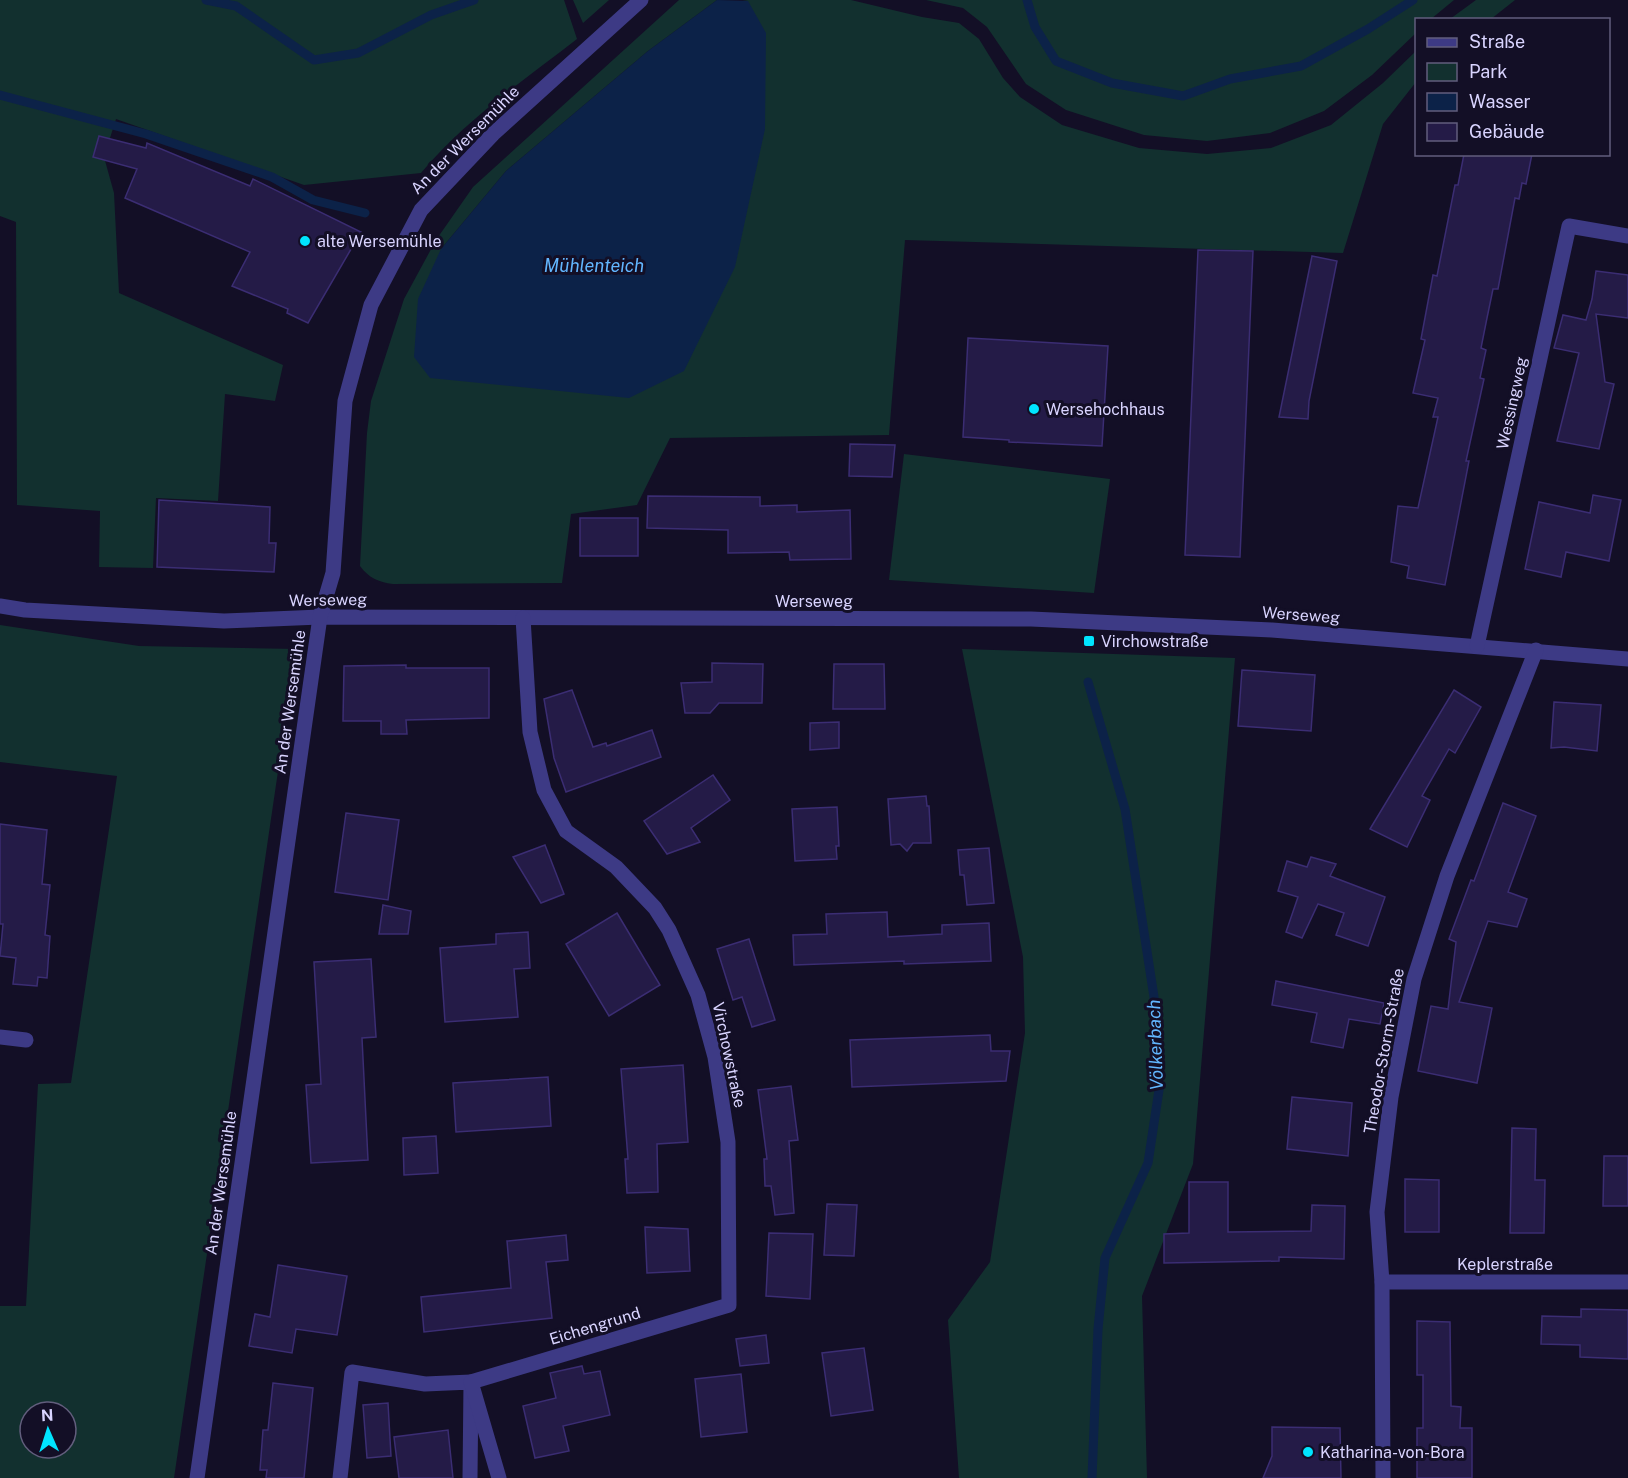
<svg xmlns="http://www.w3.org/2000/svg" width="1628" height="1478" font-family="'Public Sans',sans-serif">
  <style>
    .green { fill: #12302f; fill-rule: evenodd }
    .water { fill: #0c2248 }
    .lines { fill: none; stroke-linecap: round; stroke-linejoin: round }
    .stream { stroke: #0c2248; stroke-width: 9 }
    .building { fill: #241b47; stroke: #3b2d73; stroke-width: 1.5 }
    .minor { stroke: #3d3a85; stroke-width: 15 }
    .poi-dot { fill: #00e5ff; stroke: #130f26; stroke-width: 2 }
    .labels { text-anchor: middle; dominant-baseline: central; stroke-width: 6; stroke-linejoin: round; paint-order: stroke }
    .street-label { font-size: 16px; fill: #d9d4ff; stroke: #130f26 }
    .poi-label { font-size: 16px; fill: #d9d4ff; stroke: #130f26; text-anchor: start }
    .water-label { font-size: 18px; font-style: italic; fill: #62b6ff; stroke: #130f26 }
  </style>
  <rect width="100%" height="100%" fill="#130f26"/>
  <g class="green">
    <path d="M0 0H564L577 39C523 81 465 120 421 173L304 185 116 119 104 157 114 193 119 293 283 365 275 401 225 394 218 501 156 498 153 568 99 567 100 511 17 505 16 222 0 216Z"/>
    <polygon points="573,0 609,0 583,23"/>
    <path d="M679 0H717L648 51 506 171 441 249 748 1 742 0H851L922 17 959 23 979 39 1003 78 1020 97 1062 125 1139 148 1207 154 1271 148 1331 125 1383 83 1416 51V82L1383 124 1343 253 905 240 889 435 670 438 637 505 571 514 562 583 393 584C378 582 369 578 360 566L367 433 371 401 404 299 436 240 473 187Z"/>
    <polygon points="926,0 1454,0 1431,19 1416,20 1416,33 1372,75 1324,111 1270,133 1207,141 1144,135 1066,110 1026,84 987,27 963,8"/>
    <polygon points="1476,0 1515,0 1491,19 1450,19"/>
    <polygon points="904,454 1110,479 1094,593 889,580"/>
    <path d="M0 625 139 646 296 649 174 1478H0V1306H26L38 1084 71 1083 117 776 0 762ZM30 1412H66V1448H30Z"/>
    <polygon points="962,649 1235,658 1193,1164 1142,1296 1147,1478 959,1478 948,1320 990,1262 1025,1033 1023,957"/>
  </g>
  <polygon class="water" points="717,0 748,1 766,33 765,129 735,267 684,371 629,398 430,378 414,357 418,299 441,249 506,171 648,51"/>
  <g class="lines">
    <g class="stream">
      <polyline points="206,0 236,6 314,60 358,53 431,15 474,0"/>
      <polyline points="1027,0 1035,27 1056,61 1112,83 1183,96 1230,79 1301,66 1368,29 1413,0"/>
      <polyline points="0,95 146,134 272,177 313,200 365,213"/>
      <polyline points="1088,682 1125,809 1154,997 1159,1090 1148,1163 1105,1258 1098,1329 1092,1478"/>
    </g>
  </g>
  <g class="building">
    <polygon points="99,136 146,148 147,143 250,186 253,179 361,232 308,323 287,313 288,309 232,286 250,252 125,198 137,169 93,157"/>
    <polygon points="1464,154 1532,154 1526,184 1522,183 1519,199 1515,198 1498,289 1493,289 1487,318 1481,348 1486,350 1480,378 1484,379 1466,461 1469,461 1445,585 1407,578 1409,566 1391,562 1398,506 1418,508 1438,417 1433,417 1438,398 1413,393 1425,340 1421,339 1433,275 1437,276 1455,185 1458,185"/>
    <polygon points="1198,250 1253,251 1240,557 1185,555"/>
    <polygon points="1312,256 1337,261 1309,401 1308,419 1279,417"/>
    <polygon points="1596,271 1628,275 1628,318 1596,314 1605,382 1614,384 1599,449 1557,441 1579,353 1554,348 1563,315 1586,320 1592,299"/>
    <polygon points="968,338 1108,346 1102,446 1009,442 1009,440 963,437"/>
    <polygon points="850,444 895,445 892,477 849,476"/>
    <polygon points="1593,495 1621,500 1609,561 1566,552 1561,577 1525,569 1539,502 1590,513"/>
    <polygon points="648,496 760,497 760,506 797,505 797,512 850,510 851,559 790,560 789,552 728,553 728,530 647,528"/>
    <polygon points="159,500 270,507 269,543 276,543 274,572 157,567"/>
    <rect x="580" y="518" width="58" height="38"/>
    <polygon points="712,663 763,664 762,703 719,703 710,713 685,713 681,683 712,682"/>
    <polygon points="834,664 884,664 885,709 833,709"/>
    <polygon points="406,665 406,668 489,668 489,718 406,720 407,734 381,734 381,721 343,721 344,666"/>
    <polygon points="1242,670 1315,675 1311,731 1238,726"/>
    <polygon points="572,690 593,747 606,743 607,746 652,730 661,757 566,792 554,758 544,699"/>
    <polygon points="1454,690 1481,707 1455,753 1449,749 1422,796 1430,800 1407,847 1370,829"/>
    <polygon points="1554,702 1601,705 1597,751 1564,747 1551,748"/>
    <polygon points="839,722 839,748 810,750 810,723"/>
    <polygon points="713,775 730,800 691,828 700,842 667,854 644,821"/>
    <polygon points="926,796 927,806 929,806 931,843 913,843 907,851 900,844 891,845 888,799"/>
    <polygon points="1503,803 1536,816 1508,892 1527,899 1517,927 1488,921 1459,1002 1492,1008 1477,1083 1418,1071 1431,1006 1448,1009 1456,942 1449,939 1471,880 1474,881"/>
    <polygon points="837,807 839,846 836,846 837,859 795,861 792,809"/>
    <polygon points="346,813 399,820 388,900 335,892"/>
    <polygon points="0,824 47,830 42,884 50,885 45,935 50,936 47,978 38,977 37,986 13,984 16,958 0,956 3,924 0,924"/>
    <polygon points="545,845 564,894 541,903 513,857"/>
    <polygon points="989,848 994,903 967,905 964,875 960,875 958,850"/>
    <polygon points="1311,857 1336,864 1330,876 1385,897 1368,946 1336,935 1344,913 1318,904 1302,938 1286,932 1298,897 1278,891 1287,861 1307,867"/>
    <polygon points="383,905 411,911 408,934 379,934"/>
    <polygon points="887,912 888,937 942,934 942,925 989,923 991,961 904,964 904,961 794,965 793,935 827,934 826,914"/>
    <polygon points="617,913 660,985 609,1016 566,944"/>
    <polygon points="528,932 530,968 514,969 518,1017 445,1022 440,948 496,944 496,934"/>
    <polygon points="749,939 775,1020 752,1027 742,997 733,1000 717,949"/>
    <polygon points="371,959 376,1037 362,1038 368,1160 311,1163 306,1085 321,1084 314,962"/>
    <polygon points="1276,981 1384,1003 1380,1024 1349,1019 1343,1048 1311,1042 1317,1013 1272,1005"/>
    <polygon points="990,1035 991,1051 1010,1051 1006,1081 852,1087 850,1040"/>
    <polygon points="683,1065 688,1142 657,1144 658,1192 627,1193 625,1159 628,1159 621,1069"/>
    <polygon points="548,1077 551,1126 456,1132 453,1083"/>
    <polygon points="791,1086 798,1140 789,1141 794,1213 775,1215 771,1186 765,1186 764,1159 767,1159 758,1090"/>
    <polygon points="1292,1097 1352,1103 1348,1156 1287,1149"/>
    <polygon points="1512,1128 1536,1129 1535,1180 1545,1180 1544,1233 1510,1233"/>
    <polygon points="436,1136 438,1173 404,1175 403,1138"/>
    <polygon points="1604,1156 1628,1156 1628,1206 1603,1206"/>
    <polygon points="1405,1179 1439,1180 1439,1232 1405,1232"/>
    <polygon points="1189,1182 1228,1182 1228,1232 1311,1231 1312,1205 1345,1206 1344,1259 1279,1257 1279,1261 1164,1263 1164,1234 1189,1233"/>
    <polygon points="827,1204 857,1205 854,1256 824,1255"/>
    <polygon points="645,1227 688,1229 690,1271 647,1273"/>
    <polygon points="769,1233 813,1234 810,1299 766,1296"/>
    <polygon points="566,1235 568,1260 546,1262 552,1318 424,1332 421,1297 511,1288 507,1241"/>
    <polygon points="278,1265 347,1276 337,1335 296,1329 292,1353 249,1346 255,1314 270,1317"/>
    <polygon points="1581,1309 1628,1310 1628,1359 1580,1357 1580,1345 1541,1344 1542,1316 1581,1317"/>
    <polygon points="1417,1321 1450,1322 1451,1406 1461,1407 1460,1428 1472,1428 1472,1478 1417,1478 1417,1428 1423,1428 1423,1375 1417,1375"/>
    <polygon points="766,1335 769,1363 740,1366 736,1339"/>
    <polygon points="864,1348 873,1410 831,1416 822,1353"/>
    <polygon points="582,1366 584,1374 600,1371 610,1415 563,1426 569,1451 535,1458 523,1406 556,1398 550,1373"/>
    <polygon points="741,1374 747,1432 701,1437 695,1379"/>
    <polygon points="273,1383 313,1388 304,1478 266,1478 267,1470 260,1470 263,1430 268,1430"/>
    <polygon points="388,1403 391,1456 367,1458 363,1405"/>
    <polygon points="1272,1427 1340,1428 1341,1478 1263,1478 1272,1456"/>
    <polygon points="448,1430 453,1478 399,1478 394,1437"/>
  </g>
  <g class="lines">
    <g class="minor">
      <polyline points="0,606 25,610 224,621 320,617 1031,619 1272,630 1628,659"/>
      <polyline points="1477,646 1569,226 1628,236"/>
      <polyline points="0,1037 26,1040"/>
      <polyline points="1382,1282 1628,1282"/>
      <polyline points="197,1478 320,617 333,573 345,401 371,305 421,210 493,134 641,0"/>
      <polyline points="340,1478 352,1372 425,1384 471,1382 470,1478"/>
      <polyline points="499,1478 471,1382 729,1305 728,1142 715,1057 698,995 669,930 655,908 616,867 566,831 544,790 530,732 523,618"/>
      <polyline points="1383,1478 1382,1282 1377,1212 1391,1097 1414,979 1447,876 1536,650"/>
    </g>
  </g>
  <g class="poi-dot">
    <circle cx="305" cy="241" r="6"/>
    <circle cx="1034" cy="409" r="6"/>
    <rect x="1083" y="635" width="12" height="12" rx="3"/>
    <circle cx="1308" cy="1452" r="6"/>
  </g>
  <g class="labels">
    <g class="street-label">
      <text transform="translate(465 140) rotate(-45)">An der Wersemühle</text>
      <text transform="translate(1512 403) rotate(-78)">Wessingweg</text>
      <text transform="translate(328 600) rotate(-1)">Werseweg</text>
      <text x="814" y="601">Werseweg</text>
      <text transform="translate(1301 615) rotate(4)">Werseweg</text>
      <text transform="translate(290 702) rotate(-82)">An der Wersemühle</text>
      <text transform="translate(1384 1051) rotate(-80)">Theodor-Storm-Straße</text>
      <text transform="translate(729 1055) rotate(78)">Virchowstraße</text>
      <text transform="translate(221 1183) rotate(-82)">An der Wersemühle</text>
      <text x="1505" y="1264">Keplerstraße</text>
      <text transform="translate(595 1326) rotate(-17)">Eichengrund</text>
    </g>
    <g class="poi-label">
      <text x="317" y="241">alte Wersemühle</text>
      <text x="1046" y="409">Wersehochhaus</text>
      <text x="1101" y="641">Virchowstraße</text>
      <text x="1320" y="1452">Katharina-von-Bora</text>
    </g>
    <g class="water-label">
      <text x="594" y="265">Mühlenteich</text>
      <text transform="translate(1155 1045) rotate(-92)">Völkerbach</text>
    </g>
  </g>
  <rect x="1415" y="18" width="195" height="138" fill="#130f26" stroke="#625e7d" stroke-width="1.5"/>
  <rect x="1427" y="38" width="30" height="9" fill="#3d3a85" stroke="#625e7d" stroke-width="1.5"/>
  <text x="1469" y="48" font-size="18" fill="#d9d4ff">Straße</text>
  <rect x="1427" y="63" width="30" height="18" fill="#12302f" stroke="#625e7d" stroke-width="1.5"/>
  <text x="1469" y="78" font-size="18" fill="#d9d4ff">Park</text>
  <rect x="1427" y="93" width="30" height="18" fill="#0c2248" stroke="#625e7d" stroke-width="1.5"/>
  <text x="1469" y="108" font-size="18" fill="#d9d4ff">Wasser</text>
  <rect x="1427" y="123" width="30" height="18" fill="#241b47" stroke="#625e7d" stroke-width="1.5"/>
  <text x="1469" y="138" font-size="18" fill="#d9d4ff">Gebäude</text>
  <g transform="translate(48 1430) rotate(357)"><circle r="28" fill="#130f26" stroke="#625e7d" stroke-width="1.5"/>
  <path d="M0-4.5L10 22L0 15L-10 22Z" fill="#00e5ff"/>
  <text y="-9" font-size="16" font-weight="bold" text-anchor="middle" fill="#d9d4ff">N</text>
  </g>
</svg>
